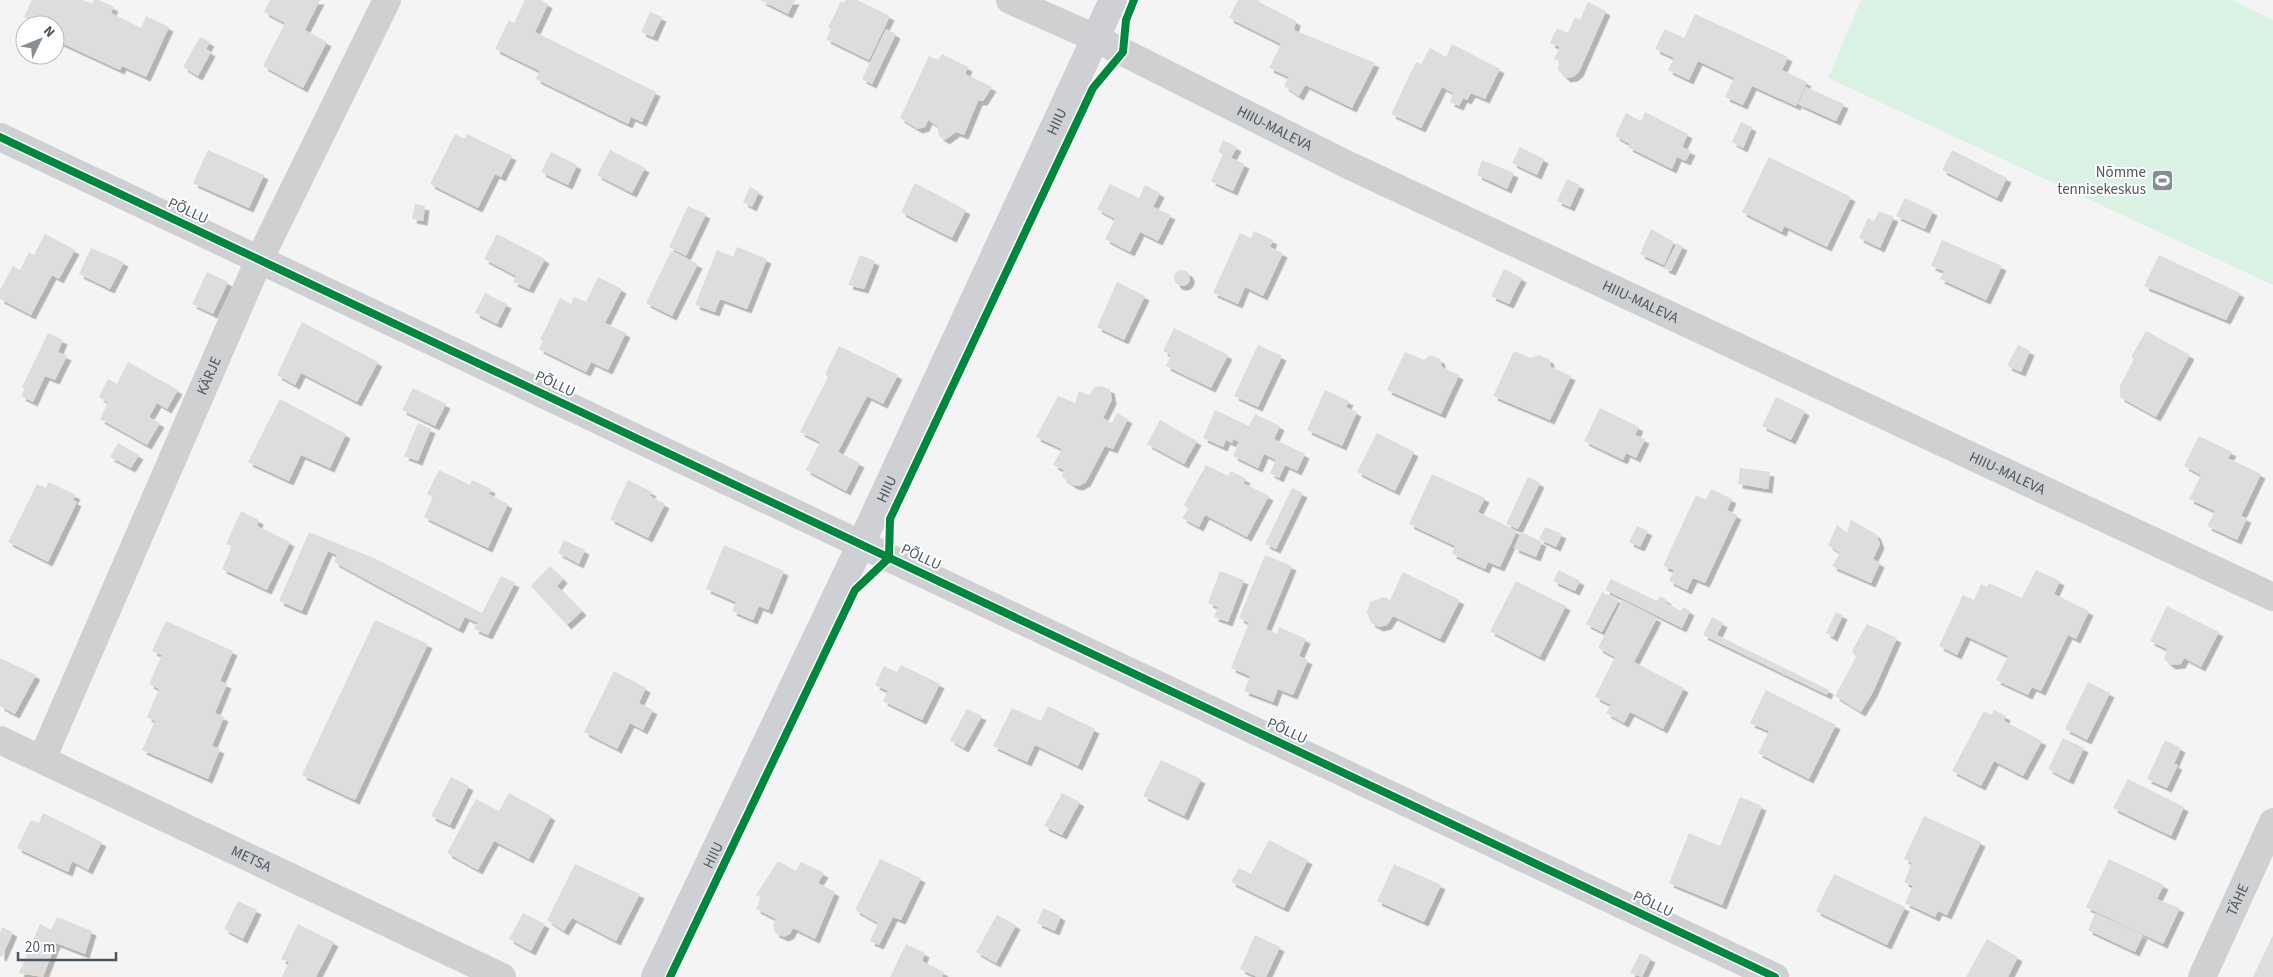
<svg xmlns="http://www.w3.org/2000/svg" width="2273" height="977" font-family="'Source Sans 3',sans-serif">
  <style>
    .green { fill: #d9f2e3 }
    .building { fill: #ddddde; filter: url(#shadow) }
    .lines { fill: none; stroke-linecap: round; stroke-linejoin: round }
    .street { stroke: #ced0d2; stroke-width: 28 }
    .secondary { stroke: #ced0d4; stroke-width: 28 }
    .cycleway-casing { stroke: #fff; stroke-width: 11 }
    .cycleway { stroke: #00873e; stroke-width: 8 }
    .labels { text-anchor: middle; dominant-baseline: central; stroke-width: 4; stroke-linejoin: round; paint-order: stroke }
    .street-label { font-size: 15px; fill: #4a5661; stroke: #fff }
    .poi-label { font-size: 15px; fill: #4a5661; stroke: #fff; text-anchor: end }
  </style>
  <defs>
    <filter id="shadow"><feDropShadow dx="4.5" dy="4.5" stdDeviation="0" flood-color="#0004"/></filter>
  </defs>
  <rect width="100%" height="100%" fill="#f4f4f4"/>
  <polygon class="green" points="1861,0 2232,0 2273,20 2273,285 1828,78"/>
  <g class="building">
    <polygon points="32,0 83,0 92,4 94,0 99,0 114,7 111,13 141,28 146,16 169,27 146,77 122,66 120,70 55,40 55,25 31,25 32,22 24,17"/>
    <polygon points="270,0 320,0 305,30 327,42 303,88 263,66 285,23 264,12"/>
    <polygon points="525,0 541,0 548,4 535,32 656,92 642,122 631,117 628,124 536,79 540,71 495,49 509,20 514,23"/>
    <polygon points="760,0 795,0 788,14"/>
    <polygon points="845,0 857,0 890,16 869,60 826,39 831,29 828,28 841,1 844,3"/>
    <polygon points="1238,0 1260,0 1259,2 1296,21 1294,30 1375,63 1352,108 1305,85 1299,96 1284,86 1289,77 1269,68 1281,44 1229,18"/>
    <polygon points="1588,2 1606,11 1579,72 1573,77 1566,78 1558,70 1559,61 1554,59 1560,47 1550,43 1557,28 1568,33 1575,17 1580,20"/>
    <polygon points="650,12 662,17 653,37 641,32"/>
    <polygon points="1695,14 1788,57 1782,70 1807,82 1796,106 1752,86 1743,105 1725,97 1734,78 1698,61 1689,80 1668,70 1674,58 1655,49 1665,29 1684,38"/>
    <polygon points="886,29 896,34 872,84 862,79"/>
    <polygon points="200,37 210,42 206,49 211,52 198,76 183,67"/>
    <polygon points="1452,44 1500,69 1485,99 1471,93 1467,100 1463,98 1459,106 1450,102 1453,93 1442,87 1421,128 1391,114 1416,62 1421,64 1430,48 1446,57"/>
    <polygon points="942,54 968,67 965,74 992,87 983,101 978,101 964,135 956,132 945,140 939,136 937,126 928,120 925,127 918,129 900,118 929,56 938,60"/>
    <polygon points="1806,87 1844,104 1836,121 1798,104"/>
    <polygon points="1645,112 1688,134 1682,147 1691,151 1686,161 1677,157 1672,169 1628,147 1630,144 1615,136 1626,113 1641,121"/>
    <polygon points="1741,122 1752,127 1743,148 1732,142"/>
    <polygon points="455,134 465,139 467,134 512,156 501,177 495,174 478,208 430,184"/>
    <polygon points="1223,140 1237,147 1231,158 1245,164 1233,191 1211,181 1223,154 1218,152"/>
    <polygon points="1520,147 1544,159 1537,175 1512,163"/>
    <polygon points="208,150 264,175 249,208 193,183"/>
    <polygon points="610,150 645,168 632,193 597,175"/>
    <polygon points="1952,150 2007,178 1997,198 1942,170"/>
    <polygon points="551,152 577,165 568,185 541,172"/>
    <polygon points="1769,157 1851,197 1827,247 1784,226 1782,232 1742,212"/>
    <polygon points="1482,160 1514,173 1507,189 1477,175"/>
    <polygon points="1567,179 1580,185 1570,207 1557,201"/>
    <polygon points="915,183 966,210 952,238 901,212"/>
    <polygon points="1110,184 1139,198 1145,185 1160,193 1153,207 1171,215 1158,241 1140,232 1130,252 1105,239 1115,219 1097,209"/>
    <polygon points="750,187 759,192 752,207 743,202"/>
    <polygon points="1905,198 1933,211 1925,229 1896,216"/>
    <polygon points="415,204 425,206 423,221 412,219"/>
    <polygon points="688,206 706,214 686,256 669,247"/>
    <polygon points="1879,211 1894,217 1880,248 1859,238 1868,218 1874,221"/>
    <polygon points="1651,229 1674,242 1664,265 1640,254"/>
    <polygon points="1254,231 1273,240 1270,247 1283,253 1263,296 1245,287 1238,304 1213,293 1240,233 1251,238"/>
    <polygon points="45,234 75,250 59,279 52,275 31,315 0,299 0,290 13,266 20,270 29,252 34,255"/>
    <polygon points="497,234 545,259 529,289 513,282 516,276 484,259"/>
    <polygon points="1942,240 2002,266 1986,300 1940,279 1944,271 1931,266"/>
    <polygon points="1677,243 1683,246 1671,271 1664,268"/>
    <polygon points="737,247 767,259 747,309 720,299 715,312 695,305 717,250 733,257"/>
    <polygon points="91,248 124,262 110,289 79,274"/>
    <polygon points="671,251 698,264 672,316 646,303"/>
    <polygon points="860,255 875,261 864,289 848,285"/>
    <polygon points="2159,255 2240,293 2226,320 2144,286"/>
    <polygon points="1504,269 1522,278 1509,304 1491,296"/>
    <circle cx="1182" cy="278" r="8"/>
    <polygon points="207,272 228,282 213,314 192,304"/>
    <polygon points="598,277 622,289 605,323 626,333 608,370 591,362 586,372 539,349 543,341 540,340 560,298 571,304 574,297 586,302"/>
    <polygon points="1117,282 1145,296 1124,340 1097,327"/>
    <polygon points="485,293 507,304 497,324 475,313"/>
    <polygon points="302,322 378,362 357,402 301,373 295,385 277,375"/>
    <polygon points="1174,328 1228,355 1211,388 1166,366 1171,355 1163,351"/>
    <polygon points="2146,331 2190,355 2156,417 2120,397 2120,386 2134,359 2131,357"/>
    <polygon points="48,333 63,340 58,352 67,356 55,380 45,376 33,402 21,396 25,389 22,387"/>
    <polygon points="1258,345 1282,356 1258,407 1234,396"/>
    <polygon points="2018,345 2030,351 2021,372 2007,366"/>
    <polygon points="839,346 898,375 883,404 867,396 838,452 860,463 846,491 806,470 820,442 800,432 828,377 825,374"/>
    <polygon points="1514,351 1531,358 1539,355 1549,359 1551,367 1571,376 1550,420 1493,396"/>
    <polygon points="1405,352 1424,360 1430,355 1440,359 1442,367 1459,375 1441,414 1387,390"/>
    <polygon points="128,362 178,390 167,409 157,403 149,417 160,423 147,445 100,419 108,403 99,397 108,379 117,384"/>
    <polygon points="1101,386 1110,389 1112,400 1103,418 1112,423 1117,413 1128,419 1113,449 1105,446 1086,482 1079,486 1073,485 1062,477 1064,470 1053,465 1062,449 1036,437 1058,396 1075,403 1079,391 1089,395 1095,387"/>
    <polygon points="413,388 446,404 435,426 402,410"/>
    <polygon points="1325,390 1349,401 1346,407 1357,412 1342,446 1307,430"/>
    <polygon points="1776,397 1805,411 1791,440 1762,426"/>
    <polygon points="280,399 346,434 330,468 301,455 289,481 248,462"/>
    <polygon points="1600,408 1639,427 1635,435 1645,439 1636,458 1626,453 1623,460 1584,441"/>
    <polygon points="1215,410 1249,426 1255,414 1280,426 1274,439 1305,454 1297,471 1285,465 1279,478 1270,473 1276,460 1264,454 1258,468 1233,456 1239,442 1233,439 1232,443 1226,440 1223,447 1203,438"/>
    <polygon points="1160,420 1197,441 1184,464 1147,444"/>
    <polygon points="418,423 431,429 418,461 404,456"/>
    <polygon points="1377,433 1414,452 1395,491 1357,472"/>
    <polygon points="2199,436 2232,452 2228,458 2261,474 2241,516 2247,518 2237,540 2207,526 2215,511 2189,499 2201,475 2184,466"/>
    <polygon points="118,443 139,455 131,468 110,457"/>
    <polygon points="1206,465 1228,476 1231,471 1246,479 1243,483 1269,496 1247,537 1205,515 1199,527 1182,518 1188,509 1184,505"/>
    <polygon points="1740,468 1770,472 1768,489 1738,484"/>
    <polygon points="439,470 470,485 472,480 491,489 489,494 508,504 488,548 424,517 433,497 427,494"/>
    <polygon points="1432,474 1485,498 1478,512 1517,531 1500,567 1488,562 1485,569 1452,554 1455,546 1409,524"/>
    <polygon points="1528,477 1540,483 1518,529 1506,524"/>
    <polygon points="628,480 652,492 650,496 665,504 648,538 610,519"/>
    <polygon points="49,482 76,495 73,500 77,502 48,562 8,542 37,484 46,488"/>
    <polygon points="1292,488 1303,493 1276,549 1265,544"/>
    <polygon points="1711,489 1732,499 1727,510 1737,515 1705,583 1693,578 1687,590 1669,581 1674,570 1663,566 1696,495 1706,500"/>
    <polygon points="241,511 259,520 257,526 290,542 267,590 222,569 232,546 226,544"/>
    <polygon points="1851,520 1876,534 1880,544 1873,559 1880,563 1871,583 1832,566 1840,553 1828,545 1837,525 1847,533"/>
    <polygon points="1637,526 1648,531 1640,547 1629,542"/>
    <polygon points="1545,527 1562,534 1556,547 1539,539"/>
    <polygon points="309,532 376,559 482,613 501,576 515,583 488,635 474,629 478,623 465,617 459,629 374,584 334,562 337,555 328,551 302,611 279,601"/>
    <polygon points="1521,532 1542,542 1536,557 1514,548"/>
    <polygon points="564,540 585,550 579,564 558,553"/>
    <polygon points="724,545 784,571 768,610 759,606 753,620 732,611 736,602 706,589"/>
    <polygon points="1265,555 1292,566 1266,629 1277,634 1279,627 1306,639 1299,656 1308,660 1293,695 1278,689 1273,702 1244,691 1250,676 1231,668 1249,623 1239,618"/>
    <polygon points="550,566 563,579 557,586 582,611 567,625 531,586"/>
    <polygon points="1559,570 1580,581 1575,591 1553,581"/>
    <polygon points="2036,570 2060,581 2054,594 2089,611 2076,639 2068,635 2041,691 2032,687 2028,695 1996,680 2008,656 1966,636 1957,655 1939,646 1963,595 1974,600 1981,584 1987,587 1989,583 2022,598"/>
    <polygon points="1220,571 1244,580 1228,622 1214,617 1218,607 1208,603"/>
    <polygon points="1403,572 1460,600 1440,639 1393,616 1387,625 1379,627 1371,623 1367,612 1370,602 1384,597 1390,600"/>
    <polygon points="1611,579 1657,601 1660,596 1667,600 1666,603 1681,611 1683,607 1690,611 1682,628 1605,590"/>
    <polygon points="1516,581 1566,606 1540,657 1490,631"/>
    <polygon points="1602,592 1619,600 1602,632 1586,624"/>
    <polygon points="1622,600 1657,618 1634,662 1684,688 1663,729 1630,712 1624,723 1606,713 1611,705 1595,697 1615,657 1598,648"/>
    <polygon points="2167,606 2219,632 2201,667 2184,658 2181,664 2171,665 2164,659 2167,649 2150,641"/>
    <polygon points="1836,612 1843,615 1833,637 1826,633"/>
    <polygon points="1712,617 1723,623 1717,635 1829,690 1827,695 1703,635"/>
    <polygon points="375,620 428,644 355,800 302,775"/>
    <polygon points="166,621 233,651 220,681 227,684 215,713 224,717 212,746 220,749 208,779 142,750 155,721 147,717 159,689 149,684 162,655 152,651"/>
    <polygon points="1867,624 1897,638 1873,692 1861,712 1835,696 1856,657 1852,651"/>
    <polygon points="0,658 36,675 15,714 0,706"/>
    <polygon points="901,665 940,684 922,720 883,701 888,691 875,685 884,666 897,672"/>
    <polygon points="614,671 646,688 639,703 653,710 643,730 630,723 617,749 584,732"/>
    <polygon points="2088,682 2110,693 2087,740 2065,729"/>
    <polygon points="1766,690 1836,725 1809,779 1758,753 1769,731 1750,723"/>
    <polygon points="1048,706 1095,729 1078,766 1035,745 1027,762 993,746 1012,708 1041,721"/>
    <polygon points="967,709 982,716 964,748 950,740"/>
    <polygon points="1994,710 2006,716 2004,721 2042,741 2023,776 1994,761 1981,786 1952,771 1984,711 1992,715"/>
    <polygon points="2063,738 2084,748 2069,780 2048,769"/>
    <polygon points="2165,740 2181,748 2174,764 2178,765 2167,788 2147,779"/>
    <polygon points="1161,760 1201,779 1184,816 1143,796"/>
    <polygon points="451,777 469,786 450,825 431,816"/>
    <polygon points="2128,779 2184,807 2171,836 2113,808"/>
    <polygon points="509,793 551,816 529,859 494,841 478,870 447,853 476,799 499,811"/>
    <polygon points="1062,793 1080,802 1062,835 1044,826"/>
    <polygon points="1740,797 1762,806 1722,905 1669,883 1689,833 1720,846"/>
    <polygon points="43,813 102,842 88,870 72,861 68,872 17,848 31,820 39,823"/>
    <polygon points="1924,816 1981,842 1947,915 1938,911 1935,917 1905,903 1913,886 1904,882 1912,863 1904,859"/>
    <polygon points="1269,840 1308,860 1284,908 1231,882 1239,868 1251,874"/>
    <polygon points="880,859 921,878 901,920 893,917 879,945 870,941 878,923 855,910"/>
    <polygon points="2109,859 2164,885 2157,899 2180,908 2163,944 2086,907"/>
    <polygon points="778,861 796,871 801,862 824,873 818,883 835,892 815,939 793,928 790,934 784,937 775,933 773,925 776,919 756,909 761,897 756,895"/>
    <polygon points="575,864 640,894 616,941 572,918 564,931 547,920"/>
    <polygon points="1394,864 1441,885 1424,922 1377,901"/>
    <polygon points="1834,874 1905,907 1887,945 1816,911"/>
    <polygon points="238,901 257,910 243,939 224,929"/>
    <polygon points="1043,908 1061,916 1055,931 1037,923"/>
    <polygon points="523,913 545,924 531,951 509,939"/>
    <polygon points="2095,913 2143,935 2135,952 2088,930"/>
    <polygon points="997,915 1016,925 996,963 976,952"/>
    <polygon points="57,917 92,931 85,954 56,943 43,977 19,973 40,924 51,930"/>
    <polygon points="298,924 334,942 316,977 282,977 289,962 281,959"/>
    <polygon points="2,927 13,932 2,957 0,956 0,933"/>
    <polygon points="1255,935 1280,947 1266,977 1257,977 1240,969"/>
    <polygon points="2273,935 2273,977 2253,977"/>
    <polygon points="1987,939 2018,957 2008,977 1966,977"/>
    <polygon points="906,944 925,953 922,961 944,972 942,977 890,977"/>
    <polygon points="1640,953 1651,958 1642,977 1630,973"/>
  </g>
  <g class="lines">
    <g class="street">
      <path id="s1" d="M1010 0 1095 38 1346 164 2273 597"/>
      <polyline points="0,137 1775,977"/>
      <path id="s2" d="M0 740 502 977"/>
      <path id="s3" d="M42 759 259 260 387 0"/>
      <path id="s4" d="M2202 977 2273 822"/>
    </g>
    <path class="secondary" id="s5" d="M655 977 861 544 1113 0"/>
    <defs>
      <g id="cycleway">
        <polyline points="0,137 1775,977"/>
        <polyline points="670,977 855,590 889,558 890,519 1093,88 1123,52 1126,20 1134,0"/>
      </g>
    </defs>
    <use href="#cycleway" class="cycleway-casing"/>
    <use href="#cycleway" class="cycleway"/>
  </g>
  <defs>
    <symbol id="stadium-square" viewBox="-11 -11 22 22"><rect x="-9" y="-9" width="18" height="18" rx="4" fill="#868d94" stroke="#fff"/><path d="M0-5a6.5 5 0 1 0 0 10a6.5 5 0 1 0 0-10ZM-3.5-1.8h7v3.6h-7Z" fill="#fff"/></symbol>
  </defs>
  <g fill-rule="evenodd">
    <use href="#stadium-square" x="2150" y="168" width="25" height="25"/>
  </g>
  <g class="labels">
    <g class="street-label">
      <text stroke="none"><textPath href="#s5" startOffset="945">HIIU</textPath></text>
      <text stroke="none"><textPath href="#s1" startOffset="294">HIIU-MALEVA</textPath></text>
      <text transform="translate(188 211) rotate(25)">PÕLLU</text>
      <text stroke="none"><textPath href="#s1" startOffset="699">HIIU-MALEVA</textPath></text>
      <text stroke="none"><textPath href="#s3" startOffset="418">KÄRJE</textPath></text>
      <text transform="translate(555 384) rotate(25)">PÕLLU</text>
      <text stroke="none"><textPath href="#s1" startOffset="1104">HIIU-MALEVA</textPath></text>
      <text stroke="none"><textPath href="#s5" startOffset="540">HIIU</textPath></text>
      <text transform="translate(921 557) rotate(25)">PÕLLU</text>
      <text transform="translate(1287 731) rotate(25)">PÕLLU</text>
      <text stroke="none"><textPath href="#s5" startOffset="135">HIIU</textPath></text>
      <text stroke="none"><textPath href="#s2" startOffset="278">METSA</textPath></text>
      <text stroke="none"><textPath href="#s4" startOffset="85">TÄHE</textPath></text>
      <text transform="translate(1653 904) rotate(25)">PÕLLU</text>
    </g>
    <g class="poi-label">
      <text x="2146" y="172">Nõmme<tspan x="2146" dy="17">tennisekeskus</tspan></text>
    </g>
  </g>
  <g transform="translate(40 40) rotate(47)"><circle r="24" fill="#ffffff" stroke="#b7bbc0"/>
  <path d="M0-4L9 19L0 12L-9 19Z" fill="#868d94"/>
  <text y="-8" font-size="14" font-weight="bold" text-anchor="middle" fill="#4a5661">N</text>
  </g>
  <path d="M18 952v8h98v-8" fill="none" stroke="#4a5661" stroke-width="2.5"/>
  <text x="25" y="952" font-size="15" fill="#4a5661" stroke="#ffffff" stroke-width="4" paint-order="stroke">20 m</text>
</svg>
